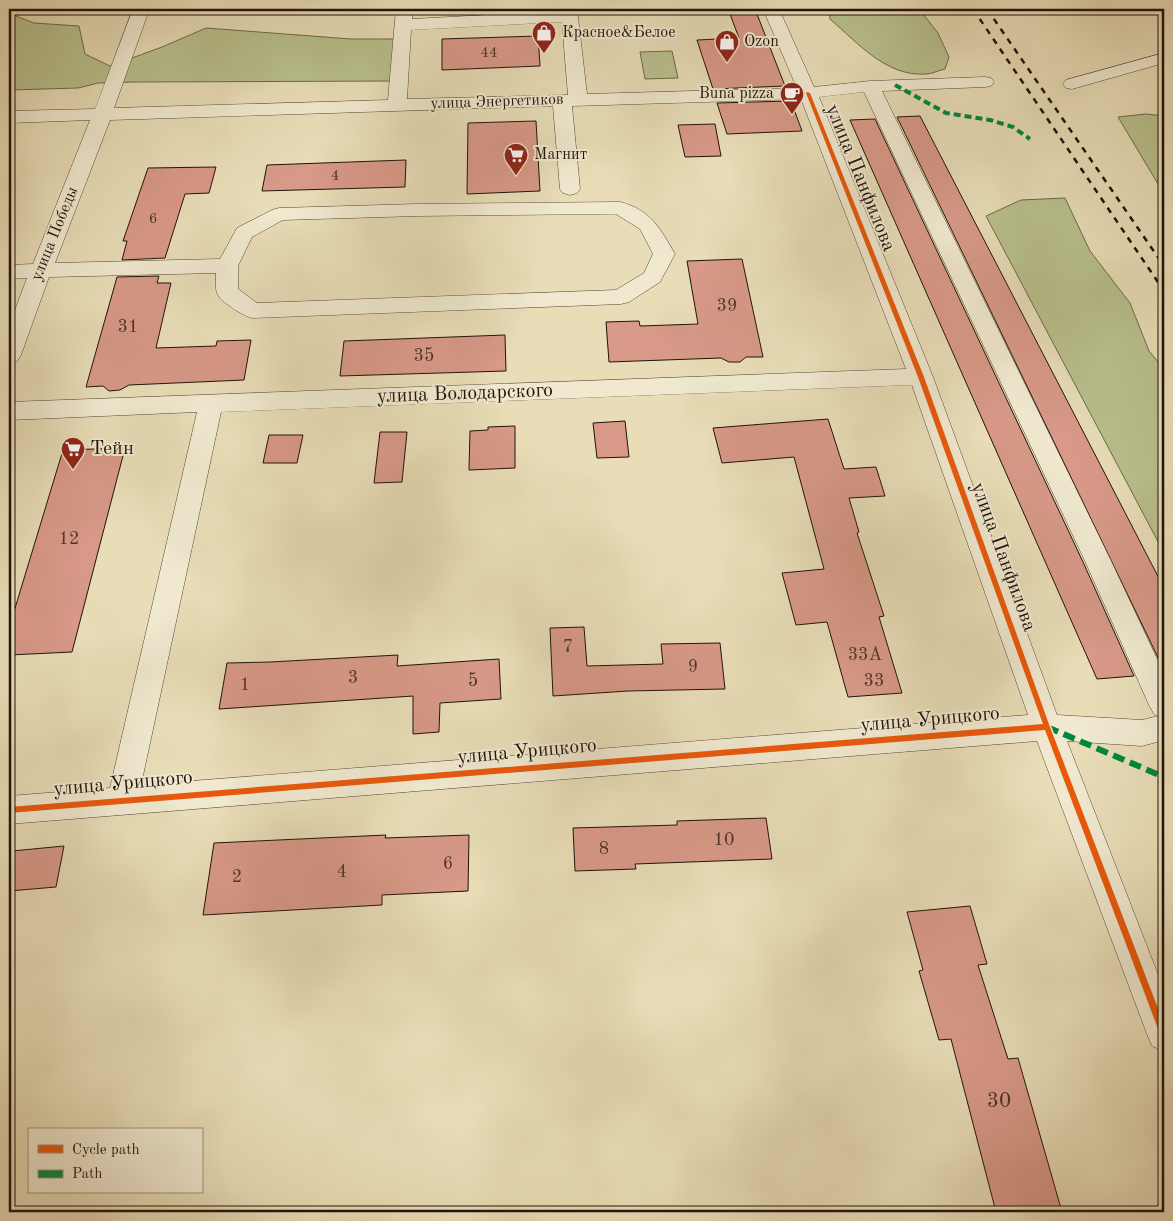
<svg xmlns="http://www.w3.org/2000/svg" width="1173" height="1221" font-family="'Old Standard TT',serif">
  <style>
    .green { fill: #b8c08d; stroke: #6c6a4b }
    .building { fill: #d89988; stroke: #201309 }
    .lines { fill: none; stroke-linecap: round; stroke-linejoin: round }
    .minor-casing { stroke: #524634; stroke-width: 1 }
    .minor { fill: #f0e9d0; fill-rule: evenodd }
    .rail { stroke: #201309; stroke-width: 2.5; stroke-dasharray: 6 6; stroke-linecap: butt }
    .quiet-far1 { stroke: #00873e; stroke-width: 4; stroke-dasharray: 7 4; stroke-linecap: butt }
    .quiet { stroke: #00873e; stroke-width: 6; stroke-dasharray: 12 6; stroke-linecap: butt }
    .cycleway-casing { stroke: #f0e9d0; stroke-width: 3 }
    .cycleway { fill: #e8590c; fill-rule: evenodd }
    .labels { text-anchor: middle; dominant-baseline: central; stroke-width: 4; stroke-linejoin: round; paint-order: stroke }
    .far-number-label { font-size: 15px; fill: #4e3429 }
    .far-poi-label { font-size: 16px; fill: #201309; stroke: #f0e9d0; text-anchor: start }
    .far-street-label { font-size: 16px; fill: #201309; stroke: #f0e9d0 }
    .number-label { font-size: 18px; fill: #4e3429 }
    .street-label { font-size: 20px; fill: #201309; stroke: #f0e9d0 }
    .poi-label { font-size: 20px; fill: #201309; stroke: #f0e9d0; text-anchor: start }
    .near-number-label { font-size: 21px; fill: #4e3429 }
  </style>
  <rect width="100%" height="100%" fill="#e8ddb7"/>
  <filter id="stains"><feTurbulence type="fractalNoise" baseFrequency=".004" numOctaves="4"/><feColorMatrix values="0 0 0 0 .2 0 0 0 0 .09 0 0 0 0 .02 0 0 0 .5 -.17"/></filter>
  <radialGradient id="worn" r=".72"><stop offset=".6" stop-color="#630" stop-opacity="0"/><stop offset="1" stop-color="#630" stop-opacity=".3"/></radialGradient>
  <g class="green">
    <polygon points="9,9 19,9 16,16 34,23 79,26 85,54 110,66 162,47 206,28 351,39 401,39 398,81 136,82 98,83 78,88 9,90"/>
    <path d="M829 9H919L938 33 949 57 945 69C939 70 932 74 926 74 886 77 857 42 830 19Z"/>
    <polygon points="672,51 678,78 645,79 640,52"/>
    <polygon points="1146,114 1164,116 1164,194 1118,117"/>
    <polygon points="1065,198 1090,251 1130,303 1149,351 1164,369 1164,553 986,216 1021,200"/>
  </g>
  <g class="building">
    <polygon points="728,9 755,9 785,86 713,89 697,40 739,38"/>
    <polygon points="538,36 540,66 442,70 442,39"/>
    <polygon points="791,101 802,131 727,134 717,103"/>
    <polygon points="920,116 1164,588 1164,670 897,117"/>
    <polygon points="875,119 1083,562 1134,676 1097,679 850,120"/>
    <polygon points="536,121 540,191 467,194 468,123"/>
    <polygon points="715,124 721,156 685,157 678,125"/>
    <polygon points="406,160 405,187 262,191 267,165"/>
    <polygon points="216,167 209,193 185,194 165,258 122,260 127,241 123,241 148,168"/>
    <polygon points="742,259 763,357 746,357 740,362 729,362 721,358 609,362 606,322 639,321 640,326 698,324 687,261"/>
    <polygon points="159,276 157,283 171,283 156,348 216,346 217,341 251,340 244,380 129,385 120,390 109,391 103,386 86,387 117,277"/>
    <polygon points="505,335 506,371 340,376 344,341"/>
    <polygon points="828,419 844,469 876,467 885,496 849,498 859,532 857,533 884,616 879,617 902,693 848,697 827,622 796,625 782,573 824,569 794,457 722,463 713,428"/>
    <polygon points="625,421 629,457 597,458 593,423"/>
    <polygon points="515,426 515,468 469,470 470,431 488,430 488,427"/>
    <polygon points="380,432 407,432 402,482 374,483"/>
    <polygon points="269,435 303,435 297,463 263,463"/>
    <polygon points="125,448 72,652 9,655 9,628 63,450"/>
    <polygon points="584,627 587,666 663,664 661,644 720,643 725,689 628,691 553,696 550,628"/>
    <polygon points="398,655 397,666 499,659 501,699 440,703 439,732 413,734 413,696 219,709 227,663 270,662"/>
    <polygon points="766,818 772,859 635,864 636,869 575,871 573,828 677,825 677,821"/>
    <polygon points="386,835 385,838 469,835 468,891 382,895 382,905 203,915 214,843"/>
    <polygon points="64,846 56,887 9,891 9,868 12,851"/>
    <polygon points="970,906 987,964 978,965 1008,1059 1018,1058 1062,1212 996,1212 951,1039 939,1040 919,971 923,970 907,912"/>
  </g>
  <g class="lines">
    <defs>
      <g id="minor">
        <path d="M133 9H145L148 13 114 108 388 100 396 9H412V19L561 11V9H577L587 94 797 88 763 9H779L814 87 870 81 985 77 991 78 994 82 991 86 985 87 882 91 1111 561 1164 674V740L1142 746 1067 741 1164 990V1051L1152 1046 1147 1034 1037 741 9 824V796L110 788 197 412 9 420V402L906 369 801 99 572 106 580 189 577 193 570 195 563 193 560 189 553 106 110 120 55 263 220 259 237 228 272 210 279 208 417 204 620 202C651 210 660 228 675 254L660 282 629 302 621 304 252 318C244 316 220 302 217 293 215 288 216 279 216 273L49 277 21 355 17 361 9 363V326L27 278 9 279V265L33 264 90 120 9 123V111L95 109ZM562 22 568 95 407 99 411 30ZM864 92 1085 561 1149 705 1154 714 1158 716 1142 720 1057 715 933 377 819 97ZM616 214 640 229 653 254 644 273 616 290 257 303 238 289V266L252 237 283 220 417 216ZM912 385 1028 715 141 785 221 412Z"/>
        <polygon points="1164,53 1164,63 1072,89 1066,88 1063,84 1066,80"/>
      </g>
    </defs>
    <use href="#minor" class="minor-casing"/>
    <use href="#minor" class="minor"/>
    <g class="rail">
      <polyline points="973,9 1164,291"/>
      <polyline points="987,9 1164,266"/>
    </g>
    <polyline class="quiet-far1" points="895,85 946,113 990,120 1013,127 1030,139"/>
    <polyline class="quiet" points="1047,727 1164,777"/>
    <defs>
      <polygon id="cycleway" points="807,92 810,93 924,377 1050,727 1164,1024 1164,1038 1161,1037 1160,1034 1045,730 9,813 9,807 1043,724 918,377 806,93"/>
    </defs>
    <use href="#cycleway" class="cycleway-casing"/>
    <use href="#cycleway" class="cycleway"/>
  </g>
  <defs>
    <symbol id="shop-pin" viewBox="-11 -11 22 30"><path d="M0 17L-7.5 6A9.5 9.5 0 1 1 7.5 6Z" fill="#8f2418" stroke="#f0e9d0"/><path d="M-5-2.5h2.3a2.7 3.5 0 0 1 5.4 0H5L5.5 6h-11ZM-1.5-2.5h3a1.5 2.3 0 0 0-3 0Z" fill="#fff"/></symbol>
    <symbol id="cafe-pin" viewBox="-11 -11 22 30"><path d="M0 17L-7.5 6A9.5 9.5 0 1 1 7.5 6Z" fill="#8f2418" stroke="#f0e9d0"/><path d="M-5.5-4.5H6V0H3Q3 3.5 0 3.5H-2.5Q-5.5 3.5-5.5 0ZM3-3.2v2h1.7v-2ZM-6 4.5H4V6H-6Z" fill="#fff"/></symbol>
    <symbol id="supermarket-pin" viewBox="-11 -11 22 30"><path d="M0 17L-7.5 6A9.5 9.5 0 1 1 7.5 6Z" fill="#8f2418" stroke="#f0e9d0"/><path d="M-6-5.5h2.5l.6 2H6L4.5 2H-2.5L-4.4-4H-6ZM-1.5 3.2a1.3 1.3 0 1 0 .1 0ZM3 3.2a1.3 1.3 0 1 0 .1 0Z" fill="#fff"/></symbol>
  </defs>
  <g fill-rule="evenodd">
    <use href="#shop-pin" x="530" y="19" width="28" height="38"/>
    <use href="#shop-pin" x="713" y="28" width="28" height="38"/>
    <use href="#cafe-pin" x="778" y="80" width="28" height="38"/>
    <use href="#supermarket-pin" x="502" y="141" width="28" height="38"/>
    <use href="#supermarket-pin" x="59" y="435" width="28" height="38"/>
  </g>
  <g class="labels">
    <g class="far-number-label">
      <text x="489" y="53">44</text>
      <text x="335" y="176">4</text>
      <text x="153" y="219">6</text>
    </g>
    <g class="far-poi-label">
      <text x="562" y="33">Красное&amp;Белое</text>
      <text x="744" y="42">Ozon</text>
      <text x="774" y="94" text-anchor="end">Buna pizza</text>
      <text x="534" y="155">Магнит</text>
    </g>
    <g class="far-street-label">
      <text transform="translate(497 102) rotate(-2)">улица Энергетиков</text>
      <text transform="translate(55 234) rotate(-68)">улица Победы</text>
    </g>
    <g class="number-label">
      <text x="727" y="306">39</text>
      <text x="128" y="327">31</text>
      <text x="424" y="356">35</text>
      <text x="69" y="539">12</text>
      <text x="568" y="647">7</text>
      <text x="865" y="655">33А</text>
      <text x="693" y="667">9</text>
      <text x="353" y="678">3</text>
      <text x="473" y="681">5</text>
      <text x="874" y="681">33</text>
      <text x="245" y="685">1</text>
      <text x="724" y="840">10</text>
      <text x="604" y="849">8</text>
      <text x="448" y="864">6</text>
      <text x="342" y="872">4</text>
      <text x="237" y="877">2</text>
    </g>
    <g class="street-label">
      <text transform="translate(860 178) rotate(68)">улица Панфилова</text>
      <text transform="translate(465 394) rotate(-2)">улица Володарского</text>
      <text transform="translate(1003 557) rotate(70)">улица Панфилова</text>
      <text transform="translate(930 720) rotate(-5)">улица Урицкого</text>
      <text transform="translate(527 752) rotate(-5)">улица Урицкого</text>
      <text transform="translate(123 784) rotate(-5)">улица Урицкого</text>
    </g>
    <g class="poi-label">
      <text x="90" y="449">Тейн</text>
    </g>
    <g class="near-number-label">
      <text x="999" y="1101">30</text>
    </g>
  </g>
  <rect width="1173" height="1221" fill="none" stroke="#e8ddb7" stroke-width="30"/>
  <rect x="10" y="10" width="1153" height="1201" fill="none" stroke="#201309" stroke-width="2.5"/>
  <rect x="15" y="15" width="1143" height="1191" fill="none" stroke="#201309"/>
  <rect x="28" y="1128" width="175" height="65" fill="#f0e9d0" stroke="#9d9380"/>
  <rect x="38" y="1145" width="25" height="8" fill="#e8590c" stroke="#9d9380"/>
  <text x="72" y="1154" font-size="15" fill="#201309">Cycle path</text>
  <rect x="38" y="1170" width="25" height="8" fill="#00873e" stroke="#9d9380"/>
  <text x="72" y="1178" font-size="15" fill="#201309">Path</text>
  <rect width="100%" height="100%" filter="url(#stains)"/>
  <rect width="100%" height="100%" fill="url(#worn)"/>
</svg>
